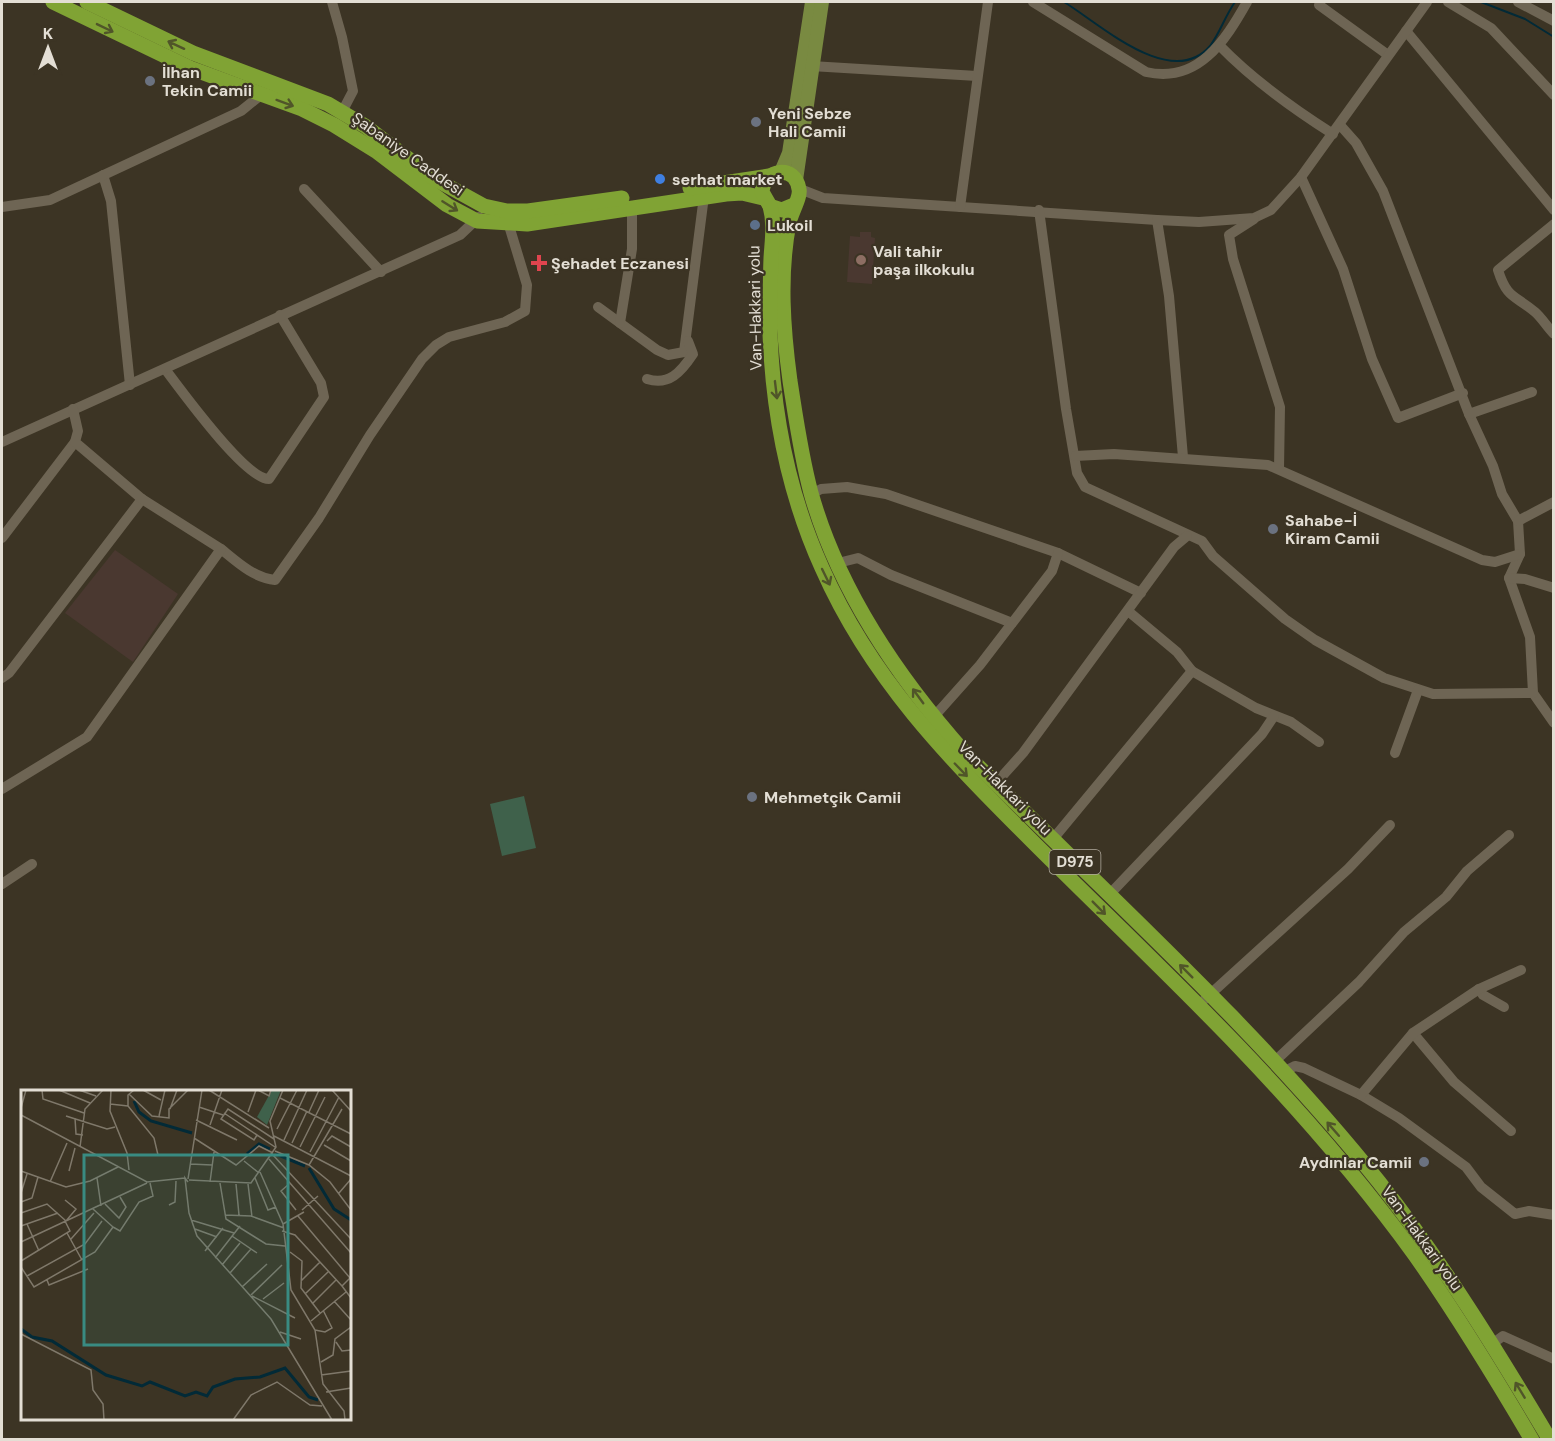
<svg xmlns="http://www.w3.org/2000/svg" width="1555" height="1441" font-family="'DM Sans',sans-serif">
  <style>
    .education { fill: #4a3830 }
    .green { fill: #3f614b }
    .lines { fill: none; stroke-linecap: round; stroke-linejoin: round }
    .stream { stroke: #022a37; stroke-width: 2 }
    .minor { stroke: #6e6554; stroke-width: 10 }
    .major { stroke: #798a41; stroke-width: 14 }
    .highway { stroke: #80a334; stroke-width: 15 }
    .oneway { stroke: #505529 }
    .worship-dot { fill: #6b7280; stroke: #3c3424; stroke-width: 2 }
    .shop-dot { fill: #3f7fe0; stroke: #3c3424; stroke-width: 2 }
    .service-dot { fill: #5c6f8a; stroke: #3c3424; stroke-width: 2 }
    .education-dot { fill: #8d6e63; stroke: #3c3424; stroke-width: 2 }
    .health-dot { fill: #e0444e; stroke: #3c3424; stroke-width: 2 }
    .labels { text-anchor: middle; dominant-baseline: central; stroke-width: 4.5; stroke-linejoin: round; paint-order: stroke }
    .shield { fill: #3c3424; stroke: #b1ab9f; stroke-width: 1.5 }
    .shield-label { font-size: 15px; font-weight: bold; fill: #e3ded4 }
    .poi-label { font-size: 16px; font-weight: bold; fill: #e3ded4; stroke: #3c3424; text-anchor: start }
    .street-label { font-size: 16px; fill: #e3ded4; stroke: #3c3424 }
    .inset-river { fill: none; stroke: #022a37; stroke-width: 3 }
    .inset-road { fill: none; stroke: #7f786a; stroke-width: 1.5 }
    .view { fill: #398b82; fill-opacity: 0.15; stroke: #398b82; stroke-width: 3 }
    .inset-edge { fill: none; stroke: #e3ded4; stroke-width: 3 }
  </style>
  <rect width="100%" height="100%" fill="#3c3424"/>
  <g class="education">
    <polygon points="860,232 871,232 871,237 875,238 872,284 847,282 850,236 860,237"/>
    <polygon points="115,550 178,594 133,662 65,613"/>
  </g>
  <polygon class="green" points="524,796 536,848 502,856 490,804"/>
  <g class="lines">
    <g class="stream">
      <path d="M1064 2C1099 23 1171 91 1210 46 1220 33 1225 16 1235 2"/>
      <polyline points="1481,2 1525,19 1554,37"/>
    </g>
    <g class="minor">
      <polyline points="332,2 342,37 353,91 342,112"/>
      <path d="M1033 2 1146 72C1198 84 1225 41 1247 2"/>
      <polyline points="1448,2 1491,28 1554,95"/>
      <polyline points="1518,2 1554,21"/>
      <polyline points="1319,5 1388,55"/>
      <polyline points="1406,31 1554,210"/>
      <path d="M1220 46C1254 81 1292 108 1333 134"/>
      <polyline points="811,66 977,76"/>
      <polyline points="1340,125 1356,143 1383,191 1469,414 1493,466 1502,494 1518,521 1520,554 1509,578 1530,637 1533,693 1554,723"/>
      <polyline points="103,175 111,201 130,385"/>
      <polyline points="1301,177 1343,269 1372,359 1398,418 1463,393"/>
      <polyline points="304,189 381,272"/>
      <polyline points="800,189 823,198 1157,220 1199,222 1254,218 1271,210 1301,177 1427,2"/>
      <polyline points="2,207 50,200 241,111 262,94"/>
      <polyline points="960,207 988,2"/>
      <polyline points="1039,210 1066,409 1077,473 1085,487 1202,541 1213,556 1285,619 1315,640 1384,678 1433,694 1533,693"/>
      <polyline points="1254,219 1229,235 1233,259 1280,407 1279,469"/>
      <polyline points="1157,220 1169,296 1183,457"/>
      <path d="M1554 224 1498 270C1507 299 1515 295 1535 312 1542 318 1547 327 1554 334"/>
      <polyline points="598,307 657,350 668,355 684,352 704,196"/>
      <polyline points="620,323 632,249 632,207"/>
      <path d="M165 369C181 390 245 479 269 479L324 397 321 383 280 315"/>
      <path d="M647 379C669 386 681 372 693 354L688 341"/>
      <polyline points="1469,414 1532,392"/>
      <polyline points="2,442 460,235 479,217"/>
      <polyline points="1075,456 1114,454 1268,465 1482,560 1495,562 1520,554"/>
      <polyline points="812,494 821,489 847,487 886,494 1058,553 1141,593"/>
      <polyline points="1518,521 1554,502"/>
      <polyline points="2,538 75,442"/>
      <path d="M221 549C237 562 254 578 275 580L319 518 370 435 422 359 436 345 449 337 505 322 525 311 527 285 507 219"/>
      <polyline points="838,563 858,558 891,575 1012,623"/>
      <polyline points="1509,578 1525,579 1554,588"/>
      <polyline points="1128,611 1177,652 1192,671 1256,708 1291,722 1319,742"/>
      <polyline points="2,678 9,673 142,499"/>
      <polyline points="931,720 980,665 1052,571 1058,553"/>
      <polyline points="1395,753 1418,690"/>
      <polyline points="996,783 1023,753 1174,547 1187,536"/>
      <polyline points="2,789 87,737 221,549 142,499 75,442 78,431 73,409"/>
      <polyline points="1053,839 1192,671"/>
      <polyline points="2,884 32,864"/>
      <polyline points="1109,895 1262,734 1274,716"/>
      <polyline points="1479,989 1483,995 1504,1007"/>
      <polyline points="1205,999 1348,869 1390,825"/>
      <polyline points="1413,1033 1454,1082 1511,1131"/>
      <polyline points="1274,1062 1359,982 1404,932 1446,897 1467,871 1509,835"/>
      <polyline points="1283,1072 1295,1066 1304,1068 1361,1095 1399,1118 1466,1167 1481,1187 1515,1214 1529,1211 1554,1215"/>
      <polyline points="1361,1095 1413,1033 1479,989 1521,970"/>
      <polyline points="1492,1344 1503,1336 1554,1359"/>
    </g>
    <g class="major">
      <polyline points="781,172 789,153 812,2"/>
      <polyline points="796,180 822,2"/>
    </g>
    <g class="highway">
      <polyline points="53,2 190,68 302,109 334,125 376,151 447,205 477,221 527,224 726,194 742,193 763,198"/>
      <polyline points="87,2 193,53 328,104 365,126 435,179 484,206 507,211 528,211 622,198"/>
      <polyline points="690,188 769,176"/>
      <path d="M794 205 782 210 770 206 762 192C764 169 795 164 799 189 801 197 791 213 789 223 779 275 783 329 790 381 796 419 801 456 811 493 838 589 899 679 965 753 1105 893 1255 1027 1379 1182 1443 1263 1497 1351 1550 1440"/>
      <path d="M770 206C775 224 772 241 771 258 770 284 770 309 770 334 773 414 789 495 822 568 871 679 947 756 1032 841 1101 910 1172 977 1240 1048 1302 1113 1362 1182 1415 1255 1457 1315 1495 1377 1532 1440"/>
    </g>
  </g>
  <defs><path id="oneway-shaft" d="M-6 0H5M1.5-3L5.5 0L1.5 3" fill="none" stroke-width="1.6" stroke-linecap="round" stroke-linejoin="round" transform="scale(1.5)"/></defs>
  <g class="oneway">
    <use href="#oneway-shaft" transform="translate(105 28) rotate(26)"/>
    <use href="#oneway-shaft" transform="translate(176 45) rotate(-155)"/>
    <use href="#oneway-shaft" transform="translate(285 103) rotate(20)"/>
    <use href="#oneway-shaft" transform="translate(450 206) rotate(32)"/>
    <use href="#oneway-shaft" transform="translate(776 390) rotate(83)"/>
    <use href="#oneway-shaft" transform="translate(826 577) rotate(64)"/>
    <use href="#oneway-shaft" transform="translate(918 696) rotate(-126)"/>
    <use href="#oneway-shaft" transform="translate(961 770) rotate(46)"/>
    <use href="#oneway-shaft" transform="translate(1099 908) rotate(45)"/>
    <use href="#oneway-shaft" transform="translate(1186 971) rotate(-135)"/>
    <use href="#oneway-shaft" transform="translate(1333 1129) rotate(-131)"/>
    <use href="#oneway-shaft" transform="translate(1520 1390) rotate(-121)"/>
  </g>
  <g class="worship-dot">
    <circle cx="150" cy="81" r="6"/>
    <circle cx="756" cy="122" r="6"/>
    <circle cx="1273" cy="529" r="6"/>
    <circle cx="752" cy="797" r="6"/>
    <circle cx="1424" cy="1162" r="6"/>
  </g>
  <circle class="shop-dot" cx="660" cy="179" r="6"/>
  <circle class="service-dot" cx="755" cy="225" r="6"/>
  <circle class="education-dot" cx="861" cy="260" r="6"/>
  <path class="health-dot" d="M536 254h6v6h6v6h-6v6h-6v-6h-6v-6h6z"/>
  <g class="labels">
    <rect class="shield" x="1049.5" y="850" width="51" height="24" rx="4.5"/>
    <g class="shield-label">
      <text x="1075" y="862">D975</text>
    </g>
    <g class="poi-label">
      <text x="162" y="72">İlhan<tspan x="162" dy="18">Tekin Camii</tspan></text>
      <text x="768" y="113">Yeni Sebze<tspan x="768" dy="18">Hali Camii</tspan></text>
      <text x="672" y="179">serhat market</text>
      <text x="767" y="225">Lukoil</text>
      <text x="873" y="251">Vali tahir<tspan x="873" dy="18">paşa ilkokulu</tspan></text>
      <text x="551" y="263">Şehadet Eczanesi</text>
      <text x="1285" y="520">Sahabe-İ<tspan x="1285" dy="18">Kiram Camii</tspan></text>
      <text x="764" y="797">Mehmetçik Camii</text>
      <text x="1412" y="1162" text-anchor="end">Aydınlar Camii</text>
    </g>
    <g class="street-label">
      <text transform="translate(408 154) rotate(35)">Şabaniye Caddesi</text>
      <text transform="translate(755 308) rotate(-91)">Van-Hakkari yolu</text>
      <text transform="translate(1005 788) rotate(45)">Van-Hakkari yolu</text>
      <text transform="translate(1422 1238) rotate(54)">Van-Hakkari yolu</text>
    </g>
  </g>
  <g transform="translate(21 1090)">
    <rect width="330" height="330" fill="#3c3424"/>
    <path d="M251 0H260L246 35 236 27Z" fill="#3f614b"/>
    <path class="inset-river" d="M113 11 118 22 130 31 171 43M226 64 238 54 249 59M255 64 284 76M288 78 313 119 330 130M0 239 11 247 31 251 85 285 121 296 129 292 164 306 175 302 186 306 192 297 214 289 239 287 264 278 288 307 297 310"/>
    <path class="inset-road" d="M21 0 22 9 63 23M38 0 69 13M58 0 75 6M90 0 89 21 106 63 108 80M113 0 107 5V16L133 48 137 65M122 0 140 10M188 0 248 38M237 0 248 6 250 0M311 0 330 21M108 4 131 26 148 28V19L167 0M259 8 330 44M89 14 107 16M178 17 202 25M0 18 5 0M149 19 156 0M227 22 235 0M288 22 298 0M203 23 254 57M0 25 126 92 164 88M45 26 86 39 94 37M138 26 144 0M54 28 55 44 62 45M175 30 216 50M189 35 201 0M256 39 276 0M236 45 233 50 200 29 207 19 253 49M253 46 330 86M173 48 215 75 238 56 252 63M263 50 286 0M306 51 311 46 330 57M271 53 286 21M303 55 330 71M59 57 64 19 82 0M279 57 304 7M254 61 288 75 309 92 330 120M289 62 318 7M251 64 330 149M248 69 330 163M223 71 238 83M169 74 191 75M288 75 321 19M0 81 45 97 69 91 97 77M48 81 54 58M239 82 262 134 270 200 294 240 302 294 323 321 324 330M76 88 80 116M234 88 247 120 255 117M167 89 181 0M168 90 230 93 255 57 249 31 262 0M29 92 46 53M167 92 164 88 168 123 176 146 250 229 311 330M189 92 193 62M199 93 205 129 245 154 264 156M215 94 218 125M227 94 231 127M268 94 260 101 275 120M0 103 6 84M318 103 330 89M0 112 11 108 17 87M84 114 98 128 105 117 99 107M148 115 154 112 155 91M281 120 297 106M0 123 26 114 45 131 55 119 44 110M204 125 230 126 263 138M277 126 329 188M170 130 213 143M6 134 18 161M262 134 283 122M0 136 37 123M92 137 99 141 118 112 132 106 129 93M174 139 196 147M261 141 274 145 321 196M46 143 61 170M211 146 236 163M50 149 73 123M0 152 126 93M184 161 202 138M269 162 281 171 280 198 299 223M194 168 219 136M0 171 49 141 44 131M201 175 219 153M0 177 13 197 74 162 92 137 72 119M209 183 230 159M6 186 64 154 81 131M329 188 321 196 330 208M26 190 28 195 67 179M280 191 299 172M221 197 246 174M284 204 307 182M230 205 261 175M231 206 274 228M242 209 263 193M313 211 330 230M291 214 315 190M290 231 325 202M294 240 304 242 311 238 302 220M259 242 280 249M0 244 70 280 72 300 82 314 83 330M315 252 321 261 330 260M300 272 312 265 314 249 330 237M300 285 330 281M305 302 330 298M212 330 230 305 256 292 289 315 301 316"/>
    <path class="view" d="M63 65H267V255H63Z"/>
    <rect width="330" height="330" class="inset-edge"/>
  </g>
  <rect width="1555" height="1441" fill="none" stroke="#e3ded4" stroke-width="6"/>
  <g transform="translate(48 48)" stroke="#3c3424" stroke-width="4.5" paint-order="stroke">
  <path d="M0-4.5L10 22L0 15L-10 22Z" fill="#e3ded4"/>
  <text y="-9" font-size="16" font-weight="bold" text-anchor="middle" fill="#e3ded4">K</text>
  </g>
</svg>
